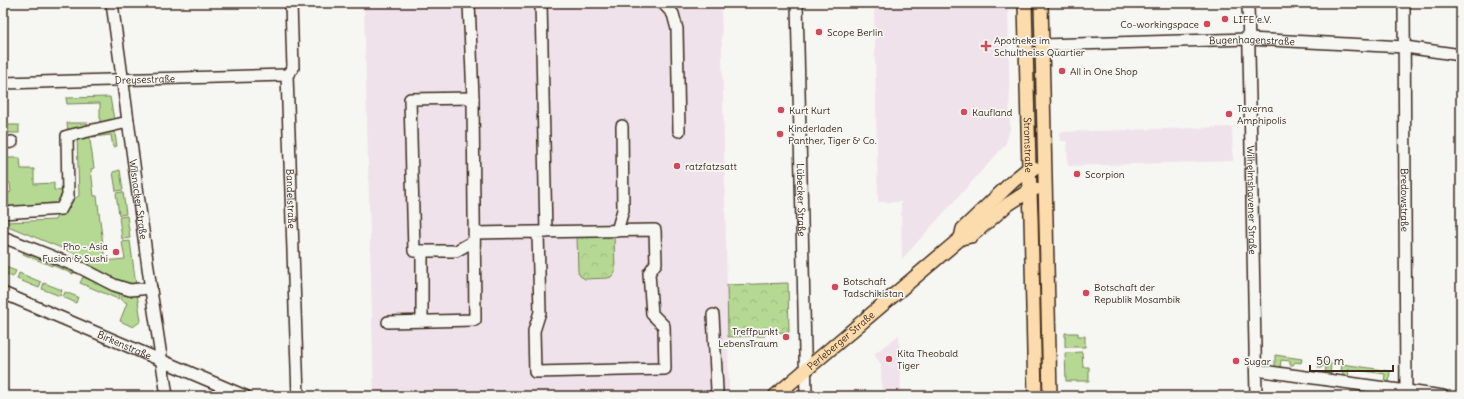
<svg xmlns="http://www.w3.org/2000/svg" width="1464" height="399" font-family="Delius,sans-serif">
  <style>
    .built { fill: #efe2eb }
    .grass { fill: #b5d993; stroke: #788258 }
    .forest { fill: url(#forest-crowns); stroke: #788258 }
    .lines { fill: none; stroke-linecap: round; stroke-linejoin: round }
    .minor-casing { stroke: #3b2a1e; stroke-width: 14 }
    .major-casing { stroke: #3b2a1e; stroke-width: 16 }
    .minor { stroke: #f6f6f2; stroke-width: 11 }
    .major { stroke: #fcdcac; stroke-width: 13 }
    .poi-dot { fill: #d1495b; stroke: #f6f6f2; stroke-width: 1.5 }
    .labels { text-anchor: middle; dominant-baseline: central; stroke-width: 3.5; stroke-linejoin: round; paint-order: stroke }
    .poi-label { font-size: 10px; fill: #3b2a1e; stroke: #f6f6f2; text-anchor: start }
    .street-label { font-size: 10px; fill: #3b2a1e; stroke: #f6f6f2 }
  </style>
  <defs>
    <pattern id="forest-crowns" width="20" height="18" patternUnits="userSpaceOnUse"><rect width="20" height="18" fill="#b5d993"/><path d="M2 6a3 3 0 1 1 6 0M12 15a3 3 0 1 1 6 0" fill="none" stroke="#9dba7e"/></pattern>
  </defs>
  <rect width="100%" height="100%" fill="#f6f6f2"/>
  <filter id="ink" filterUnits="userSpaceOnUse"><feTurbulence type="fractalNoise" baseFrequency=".025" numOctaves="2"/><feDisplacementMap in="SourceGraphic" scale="8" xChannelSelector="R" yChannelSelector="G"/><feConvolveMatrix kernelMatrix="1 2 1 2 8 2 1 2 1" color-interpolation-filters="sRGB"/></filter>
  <g filter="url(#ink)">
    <g class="built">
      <polygon points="364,3 721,3 729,391 737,391 741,396 374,396"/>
      <polygon points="874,3 1008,3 1010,129 1005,145 902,259 901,202 878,202"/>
      <polygon points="1232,127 1233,161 1068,166 1067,141 1061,141 1060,132"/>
      <polygon points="899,335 901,396 870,396 870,392 882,392 881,364 874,354"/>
    </g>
    <g class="grass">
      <polygon points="110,97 114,120 110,122 100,122 100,103 67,104 66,98"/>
      <polygon points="67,123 88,123 87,128 68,133"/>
      <rect x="3" y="125" width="16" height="8"/>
      <polygon points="114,128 117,146 113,147 111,135 93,137 92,133"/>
      <path d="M89 133 94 168 91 169 94 196H97L105 261 125 259 122 242 130 241 136 285 125 284 76 262V254L3 224V215L5 214 6 222 55 220C59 209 69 201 79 196L77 136Z"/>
      <polygon points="3,158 20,158 21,169 34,169 34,184 54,183 54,190 63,191 64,194 59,205 3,210 3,194 11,192 10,183 3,180"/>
      <polygon points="120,170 123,190 116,191 113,172"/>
      <polygon points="123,192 126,214 119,215 116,193"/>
      <polygon points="127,216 130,238 122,239 119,217"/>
      <polygon points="26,249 54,261 52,266 23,254"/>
      <polygon points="56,262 75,270 73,274 54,266"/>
      <polygon points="3,266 16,271 13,277 3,273"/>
      <polygon points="19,273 41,282 39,288 17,279"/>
      <polygon points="83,277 121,292 118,299 80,283"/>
      <polygon points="44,283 62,290 60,296 42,289"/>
      <polygon points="65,292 78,297 76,303 63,297"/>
      <polygon points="123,293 137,294 141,321 133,327 120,321 127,303 120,299"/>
      <polygon points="1065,333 1078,333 1078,336 1085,336 1085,347 1065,347"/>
      <polygon points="1082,352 1083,367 1089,367 1089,381 1066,381 1065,353"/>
      <polygon points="1275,355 1302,359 1301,363 1295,362 1293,365 1290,365 1290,361 1281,360 1280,369 1275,368"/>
      <polygon points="1321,362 1331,363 1330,376 1325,375 1326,366 1322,366 1321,368 1318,368"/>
      <polygon points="1342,364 1390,371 1389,384 1384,383 1385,374 1349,369 1348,379 1343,378 1343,372 1341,372"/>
    </g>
    <g class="forest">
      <polygon points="614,235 615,272 611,277 608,278 585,279 580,276 578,272 577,236"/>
      <polygon points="788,283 789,332 765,333 765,336 728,337 727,285"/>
    </g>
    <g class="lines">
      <defs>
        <g id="minor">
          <path id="s1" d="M112 3 152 297 167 396"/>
          <path id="s2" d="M291 3 293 68 287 75 298 396"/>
          <polyline points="541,3 546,232"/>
          <polyline points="663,3 673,14 677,29 679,131"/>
          <path id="s3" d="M797 3 806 396"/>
          <path id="s4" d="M1248 3 1256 396"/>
          <path id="s5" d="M1404 3 1406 396"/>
          <path id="s6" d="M1042 45 1249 39 1405 47 1461 55"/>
          <path id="s7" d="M3 83 287 75"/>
          <polyline points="473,98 410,99 414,251 456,251 474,241"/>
          <polyline points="3,143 12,142"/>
          <polyline points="3,213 61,209 68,196 67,136 128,122"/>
          <polyline points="617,231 623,210 622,126"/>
          <polyline points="475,233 655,230 656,263 649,273 652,314 664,326 665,369 535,372 534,331 540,312 538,232"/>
          <polyline points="3,237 81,268 114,285 130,290 151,288"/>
          <polyline points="422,251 422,321"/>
          <path id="s8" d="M3 293 245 396"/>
          <polyline points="713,315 717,390 715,396"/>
          <polyline points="388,322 475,320 473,98 469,3"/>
          <polyline points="1256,370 1443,396"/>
        </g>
        <g id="major">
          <path id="s9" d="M1025 3 1029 168 1031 217 1035 396"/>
          <polyline points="1041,3 1050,396"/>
          <polyline points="961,238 963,229 1012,182 1029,168 1034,168"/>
          <path id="s10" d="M775 396 961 238 971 236 1007 205 1030 190 1035 189"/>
        </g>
      </defs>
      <use href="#minor" class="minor-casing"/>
      <use href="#major" class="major-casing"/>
      <use href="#minor" class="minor"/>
      <use href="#major" class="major"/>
    </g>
  </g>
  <g class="poi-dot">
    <circle cx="1225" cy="19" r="4"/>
    <circle cx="1207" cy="24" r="4"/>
    <circle cx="819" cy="32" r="4"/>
    <path d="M984 40h4v4h4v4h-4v4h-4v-4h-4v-4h4z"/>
    <circle cx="1062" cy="71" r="4"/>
    <circle cx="781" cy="110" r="4"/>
    <circle cx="964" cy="112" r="4"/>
    <circle cx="1229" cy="114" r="4"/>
    <circle cx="780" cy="134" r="4"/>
    <circle cx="677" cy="166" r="4"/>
    <circle cx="1077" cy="174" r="4"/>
    <circle cx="116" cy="252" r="4"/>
    <circle cx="835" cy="287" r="4"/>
    <circle cx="1086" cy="293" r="4"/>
    <circle cx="786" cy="337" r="4"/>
    <circle cx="889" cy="359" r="4"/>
    <circle cx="1236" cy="361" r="4"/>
  </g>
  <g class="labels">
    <g class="poi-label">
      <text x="1233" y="19">LIFE e.V.</text>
      <text x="1199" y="24" text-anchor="end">Co-workingspace</text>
      <text x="827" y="32">Scope Berlin</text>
      <text x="994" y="40">Apotheke im<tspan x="994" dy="12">Schultheiss Quartier</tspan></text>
      <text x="1070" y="71">All in One Shop</text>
      <text x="1237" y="108">Taverna<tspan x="1237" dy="12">Amphipolis</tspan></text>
      <text x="789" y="110">Kurt Kurt</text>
      <text x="972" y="112">Kaufland</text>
      <text x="788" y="128">Kinderladen<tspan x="788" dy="12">Panther, Tiger &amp; Co.</tspan></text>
      <text x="685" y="166">ratzfatzsatt</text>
      <text x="1085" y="174">Scorpion</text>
      <text x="108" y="246" text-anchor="end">Pho - Asia<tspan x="108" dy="12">Fusion &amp; Sushi</tspan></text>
      <text x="843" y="281">Botschaft<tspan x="843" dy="12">Tadschikistan</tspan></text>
      <text x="1094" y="287">Botschaft der<tspan x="1094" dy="12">Republik Mosambik</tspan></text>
      <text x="778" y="331" text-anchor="end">Treffpunkt<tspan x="778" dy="12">LebensTraum</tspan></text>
      <text x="897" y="353">Kita Theobald<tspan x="897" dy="12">Tiger</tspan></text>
      <text x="1244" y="361">Sugar</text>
    </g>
    <g class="street-label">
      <text stroke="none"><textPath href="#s6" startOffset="210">Bugenhagenstraße</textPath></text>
      <text stroke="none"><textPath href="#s7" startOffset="142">Dreysestraße</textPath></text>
      <text stroke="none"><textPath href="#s9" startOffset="142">Stromstraße</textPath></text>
      <text stroke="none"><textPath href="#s2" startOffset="198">Bandelstraße</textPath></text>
      <text stroke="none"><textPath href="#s3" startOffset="197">Lübecker Straße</textPath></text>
      <text stroke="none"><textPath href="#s4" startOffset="197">Wilhelmshavener Straße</textPath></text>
      <text stroke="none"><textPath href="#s1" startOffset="198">Wilsnacker Straße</textPath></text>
      <text stroke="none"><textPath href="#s5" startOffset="197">Bredowstraße</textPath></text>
      <text stroke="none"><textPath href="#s10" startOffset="86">Perleberger Straße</textPath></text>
      <text stroke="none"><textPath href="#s8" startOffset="132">Birkenstraße</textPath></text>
    </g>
  </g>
  <rect width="1464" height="399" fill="none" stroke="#f6f6f2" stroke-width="16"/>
  <rect x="8" y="8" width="1448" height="383" fill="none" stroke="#3b2a1e" stroke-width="1.5" filter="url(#ink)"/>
  <path d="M1310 365v6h83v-6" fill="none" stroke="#3b2a1e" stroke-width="2"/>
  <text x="1316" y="365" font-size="12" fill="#3b2a1e" stroke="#f6f6f2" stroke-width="3" paint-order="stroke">50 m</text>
</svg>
